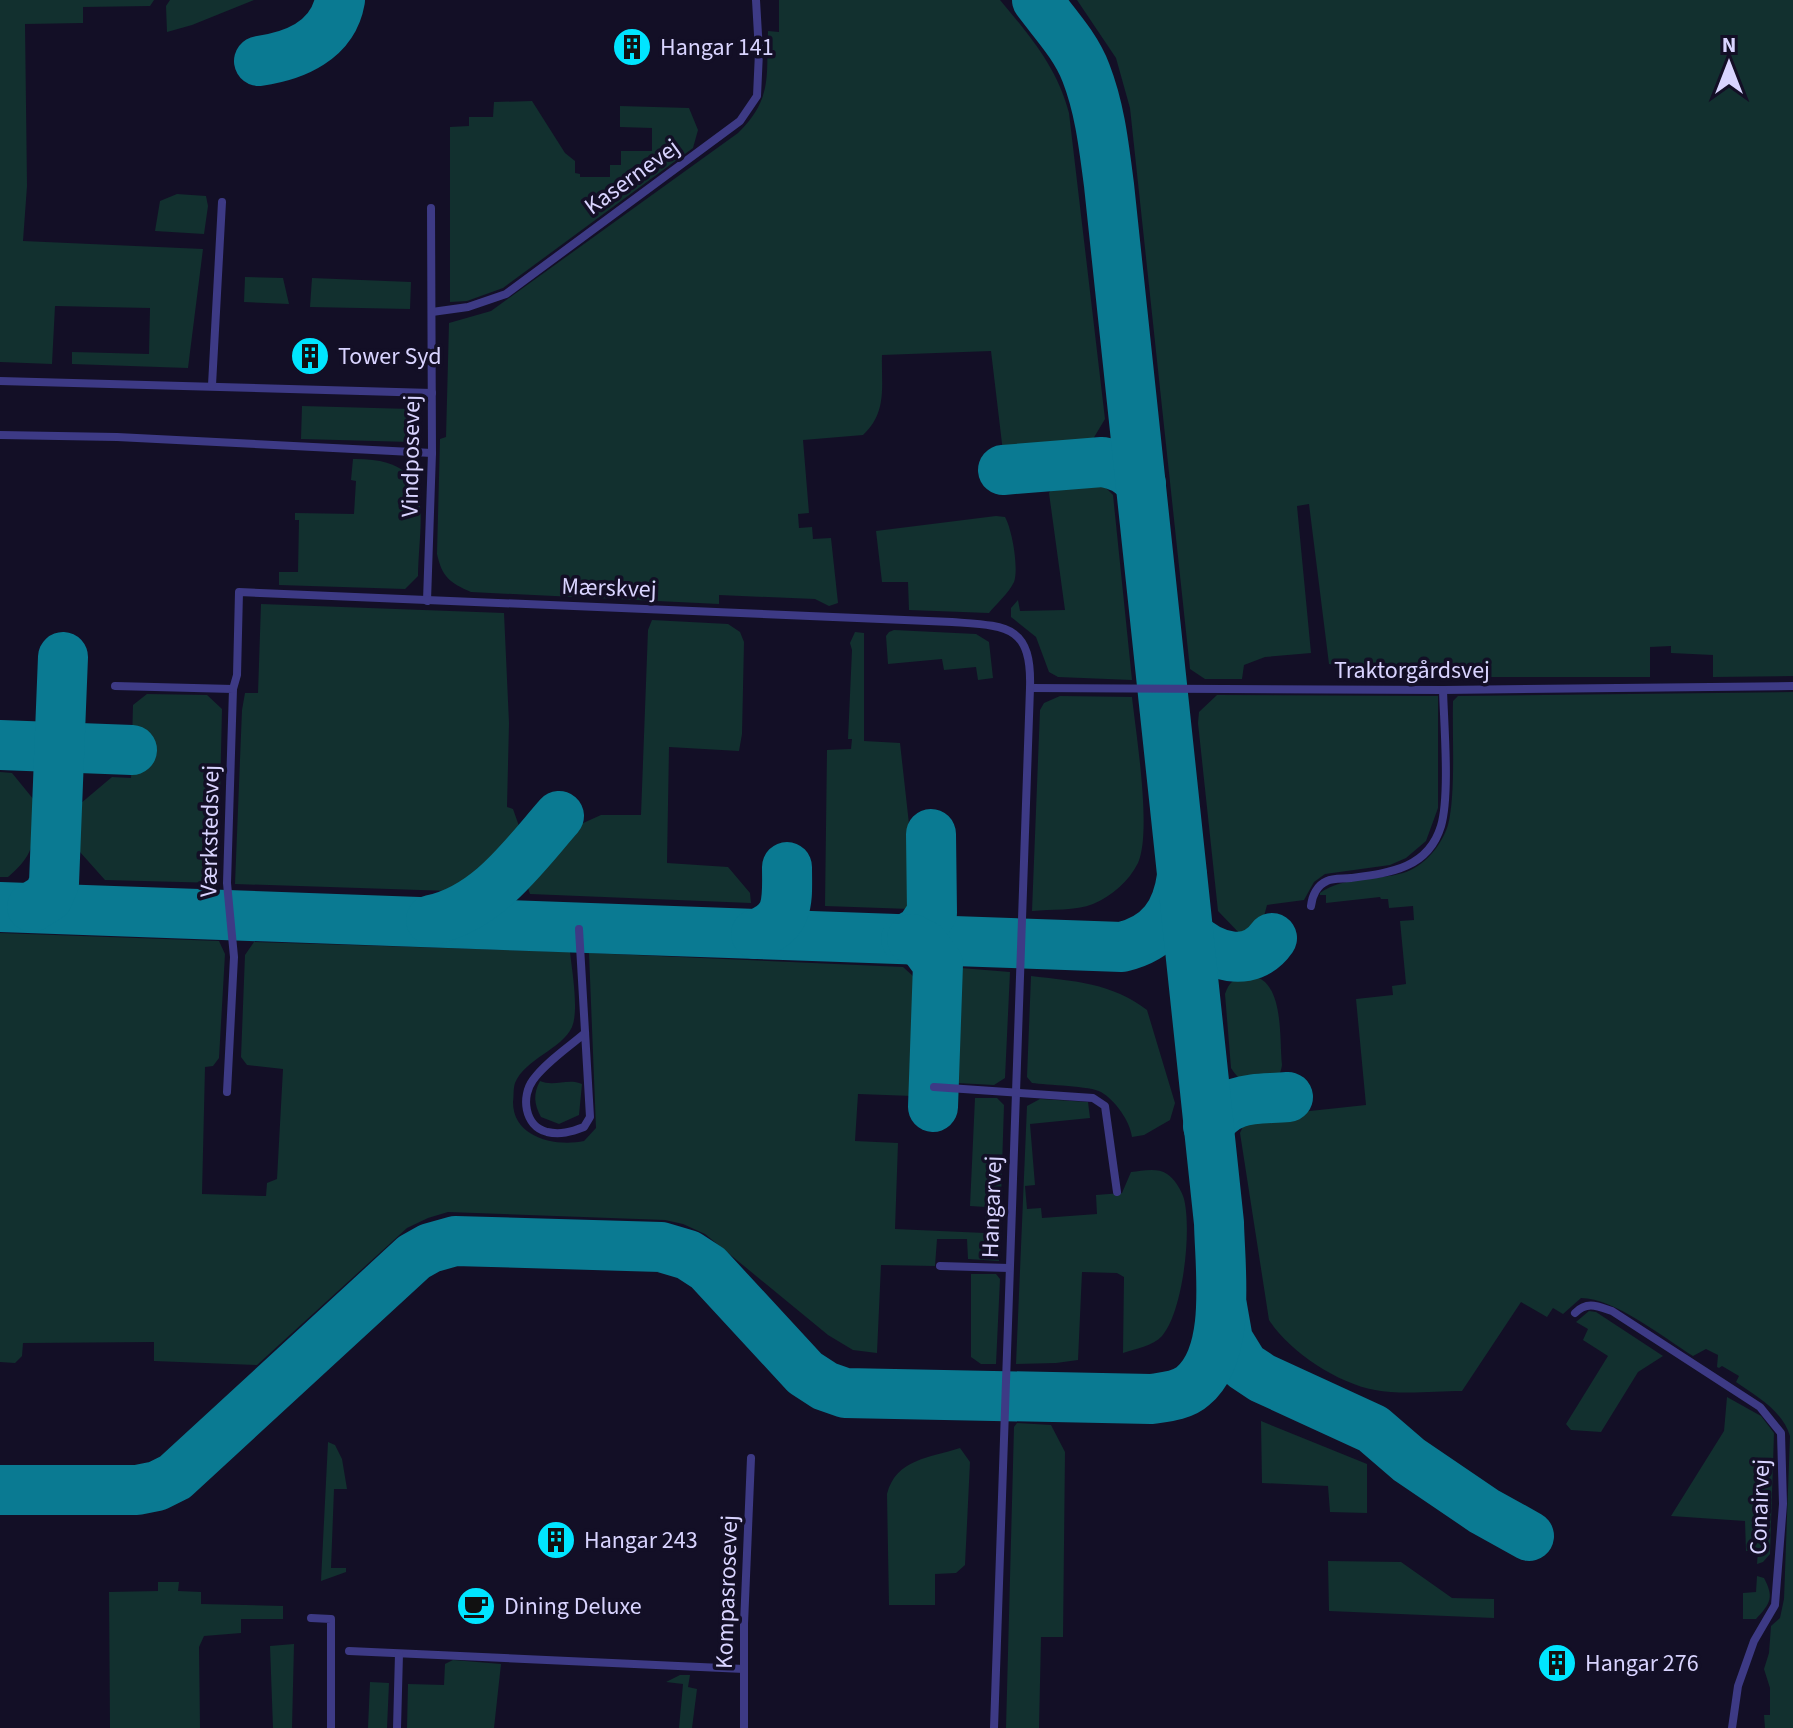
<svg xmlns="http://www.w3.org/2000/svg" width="1793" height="1728" font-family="'Source Sans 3',sans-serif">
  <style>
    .green { fill: #12302f }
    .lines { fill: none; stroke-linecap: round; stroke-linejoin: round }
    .taxiway { stroke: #0a7a92; stroke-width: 50 }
    .service { stroke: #3d3a85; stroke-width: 8 }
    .labels { text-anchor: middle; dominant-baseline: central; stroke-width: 7; stroke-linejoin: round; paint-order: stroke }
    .poi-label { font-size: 24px; fill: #d9d4ff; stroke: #130f26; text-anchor: start }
    .street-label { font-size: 24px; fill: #d9d4ff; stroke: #130f26 }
  </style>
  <rect width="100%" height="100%" fill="#130f26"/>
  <g class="green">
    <polygon points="0,0 154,0 150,6 83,7 83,23 25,24 27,186 23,241 203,249 188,368 72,364 72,352 149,354 150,308 55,306 52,364 0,362"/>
    <polygon points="170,0 254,0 192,25 167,32 166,6"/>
    <path d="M779 0H1000C1030 36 1057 67 1069 113L1105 419 1093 439 1075 447 1003 452 991 351 882 355C881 385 888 412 863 435L803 440 809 513 798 514 799 528 812 527 813 539 831 538 838 603 829 606 815 599 719 595V604L471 592C450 583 442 577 437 554L440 439 446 437 449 323 491 311 738 133C773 98 766 77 768 31L779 32Z"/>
    <polygon points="1077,0 1793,0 1793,676 1713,677 1713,655 1671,653 1671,646 1650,647 1650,677 1377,677 1377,672 1338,672 1334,665 1329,664 1309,504 1297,506 1311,653 1265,657 1244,665 1242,679 1205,679 1190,669 1130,108 1116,58"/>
    <polygon points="532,101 565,153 575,161 575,173 580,174 580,177 610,177 610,165 621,165 621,151 652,151 652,128 620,127 620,106 689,108 698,130 693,148 503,288 467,301 450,302 450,127 469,126 469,117 493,117 494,102"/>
    <polygon points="177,194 206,196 208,206 204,234 155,231 160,201"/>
    <polygon points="245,277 283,278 289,304 244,302"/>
    <polygon points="312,278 411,282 410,309 310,307"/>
    <polygon points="302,406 411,409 411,442 301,439"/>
    <path d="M353 459C439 458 419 514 418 576L405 589 279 585V572H298L299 520H295V513L354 514 356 481 351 480Z"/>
    <polygon points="1071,473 1097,479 1113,495 1132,680 1058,677 1049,672 1036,637 1011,617 1011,608 1018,600 1020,611 1065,610 1049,493 1059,477"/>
    <path d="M996 516 1005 517C1012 529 1019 569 1014 582 1009 593 996 604 989 613L909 610 908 582H882L876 531Z"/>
    <polygon points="261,604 504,613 509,723 507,807 513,809 519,826 470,881 450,891 235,884 242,710 245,693 258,693"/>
    <polygon points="652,620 728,624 740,632 744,642 742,734 739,751 669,747 667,863 728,867 750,893 751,903 530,894 526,882 581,824 601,815 641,815 648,630"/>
    <polygon points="894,630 976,634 989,642 993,678 978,680 976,667 944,670 942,659 888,664 886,636 889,632"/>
    <polygon points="855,632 864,633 864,741 900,743 910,833 910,909 825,906 827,750 851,749 852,739 848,739 852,650 850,643"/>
    <path d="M1793 692V1728H1765L1764 1715H1770V1688L1764 1669 1769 1653 1771 1626 1780 1618 1784 1599 1790 1436C1782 1410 1757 1397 1736 1382L1739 1376 1722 1366 1719 1368 1717 1367 1718 1355 1706 1349 1693 1356C1664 1338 1614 1298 1581 1298L1563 1314 1553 1308 1547 1317 1521 1302 1462 1391C1435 1391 1401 1395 1375 1390 1337 1383 1290 1352 1269 1320L1240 1133 1245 1122 1253 1117 1366 1105 1356 999 1393 995 1392 986 1406 984 1400 921 1414 920 1413 906 1389 908 1388 899H1381L1380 897 1326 903V895H1320V893C1344 876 1376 881 1403 873 1424 867 1442 845 1448 825 1456 794 1452 735 1453 701L1458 696Z"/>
    <polygon points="147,694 207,695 222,709 218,883 105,880 80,852 80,804 112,777 131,778 133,705"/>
    <path d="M1217 695 1438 696V808L1426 841 1406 858 1390 865 1325 874 1314 882 1304 900 1267 905C1263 920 1261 935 1242 936L1218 911 1198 723 1199 712Z"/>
    <path d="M1060 696 1132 697C1136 734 1152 831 1138 863 1129 881 1112 896 1093 904 1076 911 1051 909 1032 911L1040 710 1044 703Z"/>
    <path d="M0 772 12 773 34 800C33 838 39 851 8 877H0Z"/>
    <path d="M0 933 219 941 225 954 219 1058 213 1066 205 1067 202 1194 266 1196 267 1183 277 1179 283 1069 247 1065 241 1057 245 955 254 942 570 952C572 971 579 1010 572 1027 562 1049 525 1059 515 1083 513 1089 514 1096 513 1102 513 1138 556 1147 584 1141L596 1128 589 953 903 967 913 976V1096L858 1094 855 1141 898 1143 895 1229 985 1233 986 1207 970 1206 975 1098H997L1004 1105 999 1261 968 1259 967 1239H937L935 1266 881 1265 877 1353 853 1350 828 1335 705 1234 683 1224 665 1220 448 1212 428 1218 407 1228 257 1365 154 1361V1342L23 1343 22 1356 15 1363 0 1362Z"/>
    <polygon points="961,968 1010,972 1005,1078 994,1085 957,1083"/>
    <path d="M1246 975C1285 975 1279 1036 1282 1065 1278 1095 1244 1091 1231 1068L1225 994C1229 982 1234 979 1246 975Z"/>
    <path d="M1031 976C1074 981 1112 983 1147 1010L1175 1103 1170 1120 1144 1135 1132 1137C1130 1121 1115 1100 1101 1092 1091 1086 1046 1085 1032 1083L1027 1077Z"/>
    <path d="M540 1081C554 1087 568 1078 582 1084L579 1115 559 1124 541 1117C534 1104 533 1094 540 1081Z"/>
    <path d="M1040 1099 1088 1102 1090 1118 1030 1124 1035 1185 1025 1186 1027 1209 1041 1208 1042 1218 1097 1214 1096 1195 1122 1193 1131 1172C1142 1171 1157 1167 1167 1174 1174 1178 1182 1191 1184 1199 1192 1230 1183 1312 1162 1336 1153 1346 1135 1349 1123 1353L1124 1277 1117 1273 1082 1272 1078 1360 1056 1363 1016 1364 1027 1106Z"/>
    <polygon points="971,1274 996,1274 1000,1279 996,1364 981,1364 971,1357"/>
    <polygon points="1589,1311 1596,1312 1663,1356 1638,1372 1601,1432 1571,1430 1566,1424 1608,1356 1583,1340 1588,1329 1576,1322"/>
    <polygon points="1727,1397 1761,1416 1774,1433 1770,1554 1763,1562 1757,1564 1758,1551 1746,1551 1745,1521 1671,1516 1724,1431"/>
    <polygon points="1261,1421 1367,1464 1367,1513 1330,1512 1328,1486 1262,1483"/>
    <polygon points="1017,1423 1051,1425 1065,1452 1063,1637 1041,1637 1039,1728 1006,1728 1014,1427"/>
    <polygon points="328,1442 335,1445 342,1459 347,1489 334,1489 331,1568 346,1568 346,1572 321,1581"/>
    <path d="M960 1448 970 1462 965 1565 956 1573 935 1574V1605H889L887 1494C896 1459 929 1458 960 1448Z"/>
    <polygon points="1328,1561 1401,1562 1452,1598 1494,1599 1494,1618 1329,1611"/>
    <path d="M1757 1576 1764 1578C1774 1597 1771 1603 1756 1619H1743V1593L1756 1592Z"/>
    <polygon points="158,1582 179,1582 178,1591 201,1592 201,1604 283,1606 283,1619 241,1619 241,1633 204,1636 199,1647 200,1728 110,1728 109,1592 158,1591"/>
    <polygon points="294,1644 292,1728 273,1728 270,1646"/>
    <polygon points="453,1660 501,1664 494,1728 407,1728 408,1684 444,1685 445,1664"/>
    <polygon points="680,1675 690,1675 688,1687 697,1689 692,1728 679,1728 683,1684 666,1682"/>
    <polygon points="370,1682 389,1683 387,1728 368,1728"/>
  </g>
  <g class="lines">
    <g class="taxiway">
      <path d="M259 61C295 56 333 40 340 0"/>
      <path d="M1003 470 1102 462C1120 465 1130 470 1141 484"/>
      <polyline points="0,745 132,750"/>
      <path d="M0 907 1122 947C1160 938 1177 913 1182 876"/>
      <polyline points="32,907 48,897 54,883 63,657"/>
      <path d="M431 920C488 908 523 857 559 816"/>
      <path d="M756 934C791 922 787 899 787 867"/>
      <path d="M1188 934C1211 956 1250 970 1272 938"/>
      <polyline points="906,939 920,931 932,913 931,834"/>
      <polyline points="912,939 924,945 938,964 933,1107"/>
      <path d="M1208 1126C1230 1095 1254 1100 1288 1097"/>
      <polyline points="1222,1306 1228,1340 1244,1366 1262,1378 1373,1429 1409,1460 1484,1511 1529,1536"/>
      <path d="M0 1490H137L157 1486 175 1477 414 1257 430 1248 455 1241 661 1247 688 1255 708 1268 805 1373 825 1386 845 1393 1151 1399C1164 1397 1182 1396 1193 1386 1232 1353 1220 1270 1219 1223L1109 185C1104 147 1100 109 1086 73 1076 46 1054 23 1037 0"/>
    </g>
    <g class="service">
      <polyline points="432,312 468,307 506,294 740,121 757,96 759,52 756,0"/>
      <polyline points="0,381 432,393"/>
      <polyline points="212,385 222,202"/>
      <polyline points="0,435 117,437 432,453"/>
      <polyline points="427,601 432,453 431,208"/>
      <polyline points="115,686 233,689 227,883 234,957 227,1092"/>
      <polyline points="1030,688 1443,690 1793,686"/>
      <path d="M233 689 237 675 239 592 952 622C1006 626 1032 624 1030 688L994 1728"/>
      <path d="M1311 906C1312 896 1317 885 1327 881 1333 878 1344 879 1351 878 1389 873 1428 869 1441 826 1450 795 1444 725 1443 690"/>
      <path d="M579 929 590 1117 584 1127C571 1132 560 1135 547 1132 524 1126 521 1096 533 1080 546 1062 569 1047 585 1033"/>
      <polyline points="934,1087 1093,1098 1105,1106 1117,1192"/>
      <polyline points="940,1266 1009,1268"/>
      <path d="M1575 1313C1587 1301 1597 1306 1612 1311L1760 1407 1781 1433 1783 1504 1775 1605 1754 1641 1738 1686 1732 1728"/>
      <polyline points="311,1618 331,1619 331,1728"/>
      <polyline points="349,1651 744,1669"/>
      <polyline points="397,1728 399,1654"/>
      <polyline points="744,1728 744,1624 751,1458"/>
    </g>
  </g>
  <defs>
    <symbol id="building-disc" viewBox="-11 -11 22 22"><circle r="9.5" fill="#00e5ff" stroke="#130f26"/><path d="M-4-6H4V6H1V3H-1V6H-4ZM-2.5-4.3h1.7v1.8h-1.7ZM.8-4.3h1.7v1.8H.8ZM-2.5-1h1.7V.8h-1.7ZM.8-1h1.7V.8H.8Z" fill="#111"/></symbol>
    <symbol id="cafe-disc" viewBox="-11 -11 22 22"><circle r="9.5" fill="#00e5ff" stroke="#130f26"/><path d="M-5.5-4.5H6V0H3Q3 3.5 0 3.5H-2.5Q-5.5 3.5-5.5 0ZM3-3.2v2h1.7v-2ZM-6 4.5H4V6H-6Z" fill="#111"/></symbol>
  </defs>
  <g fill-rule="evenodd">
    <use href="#building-disc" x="610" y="25" width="44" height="44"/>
    <use href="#building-disc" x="288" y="334" width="44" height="44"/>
    <use href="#building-disc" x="534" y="1518" width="44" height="44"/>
    <use href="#cafe-disc" x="454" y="1584" width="44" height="44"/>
    <use href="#building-disc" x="1535" y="1641" width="44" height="44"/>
  </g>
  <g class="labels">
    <g class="poi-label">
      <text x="660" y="47">Hangar 141</text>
      <text x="338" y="356">Tower Syd</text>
      <text x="584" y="1540">Hangar 243</text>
      <text x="504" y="1606">Dining Deluxe</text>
      <text x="1585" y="1663">Hangar 276</text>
    </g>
    <g class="street-label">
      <text transform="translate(632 177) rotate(-36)">Kasernevej</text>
      <text transform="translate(411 456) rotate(-89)">Vindposevej</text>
      <text transform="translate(609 588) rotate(2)">Mærskvej</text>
      <text x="1412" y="670">Traktorgårdsvej</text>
      <text transform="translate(210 831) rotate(-89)">Værkstedsvej</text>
      <text transform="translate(992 1207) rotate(-88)">Hangarvej</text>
      <text transform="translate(1760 1507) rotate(-88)">Conairvej</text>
      <text transform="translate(727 1592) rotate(-88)">Kompasrosevej</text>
    </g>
  </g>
  <g transform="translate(1729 64)" stroke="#130f26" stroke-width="6" paint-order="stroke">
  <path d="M0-6L14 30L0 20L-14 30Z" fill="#d9d4ff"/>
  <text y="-12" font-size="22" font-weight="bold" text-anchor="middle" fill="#d9d4ff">N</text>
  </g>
</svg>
